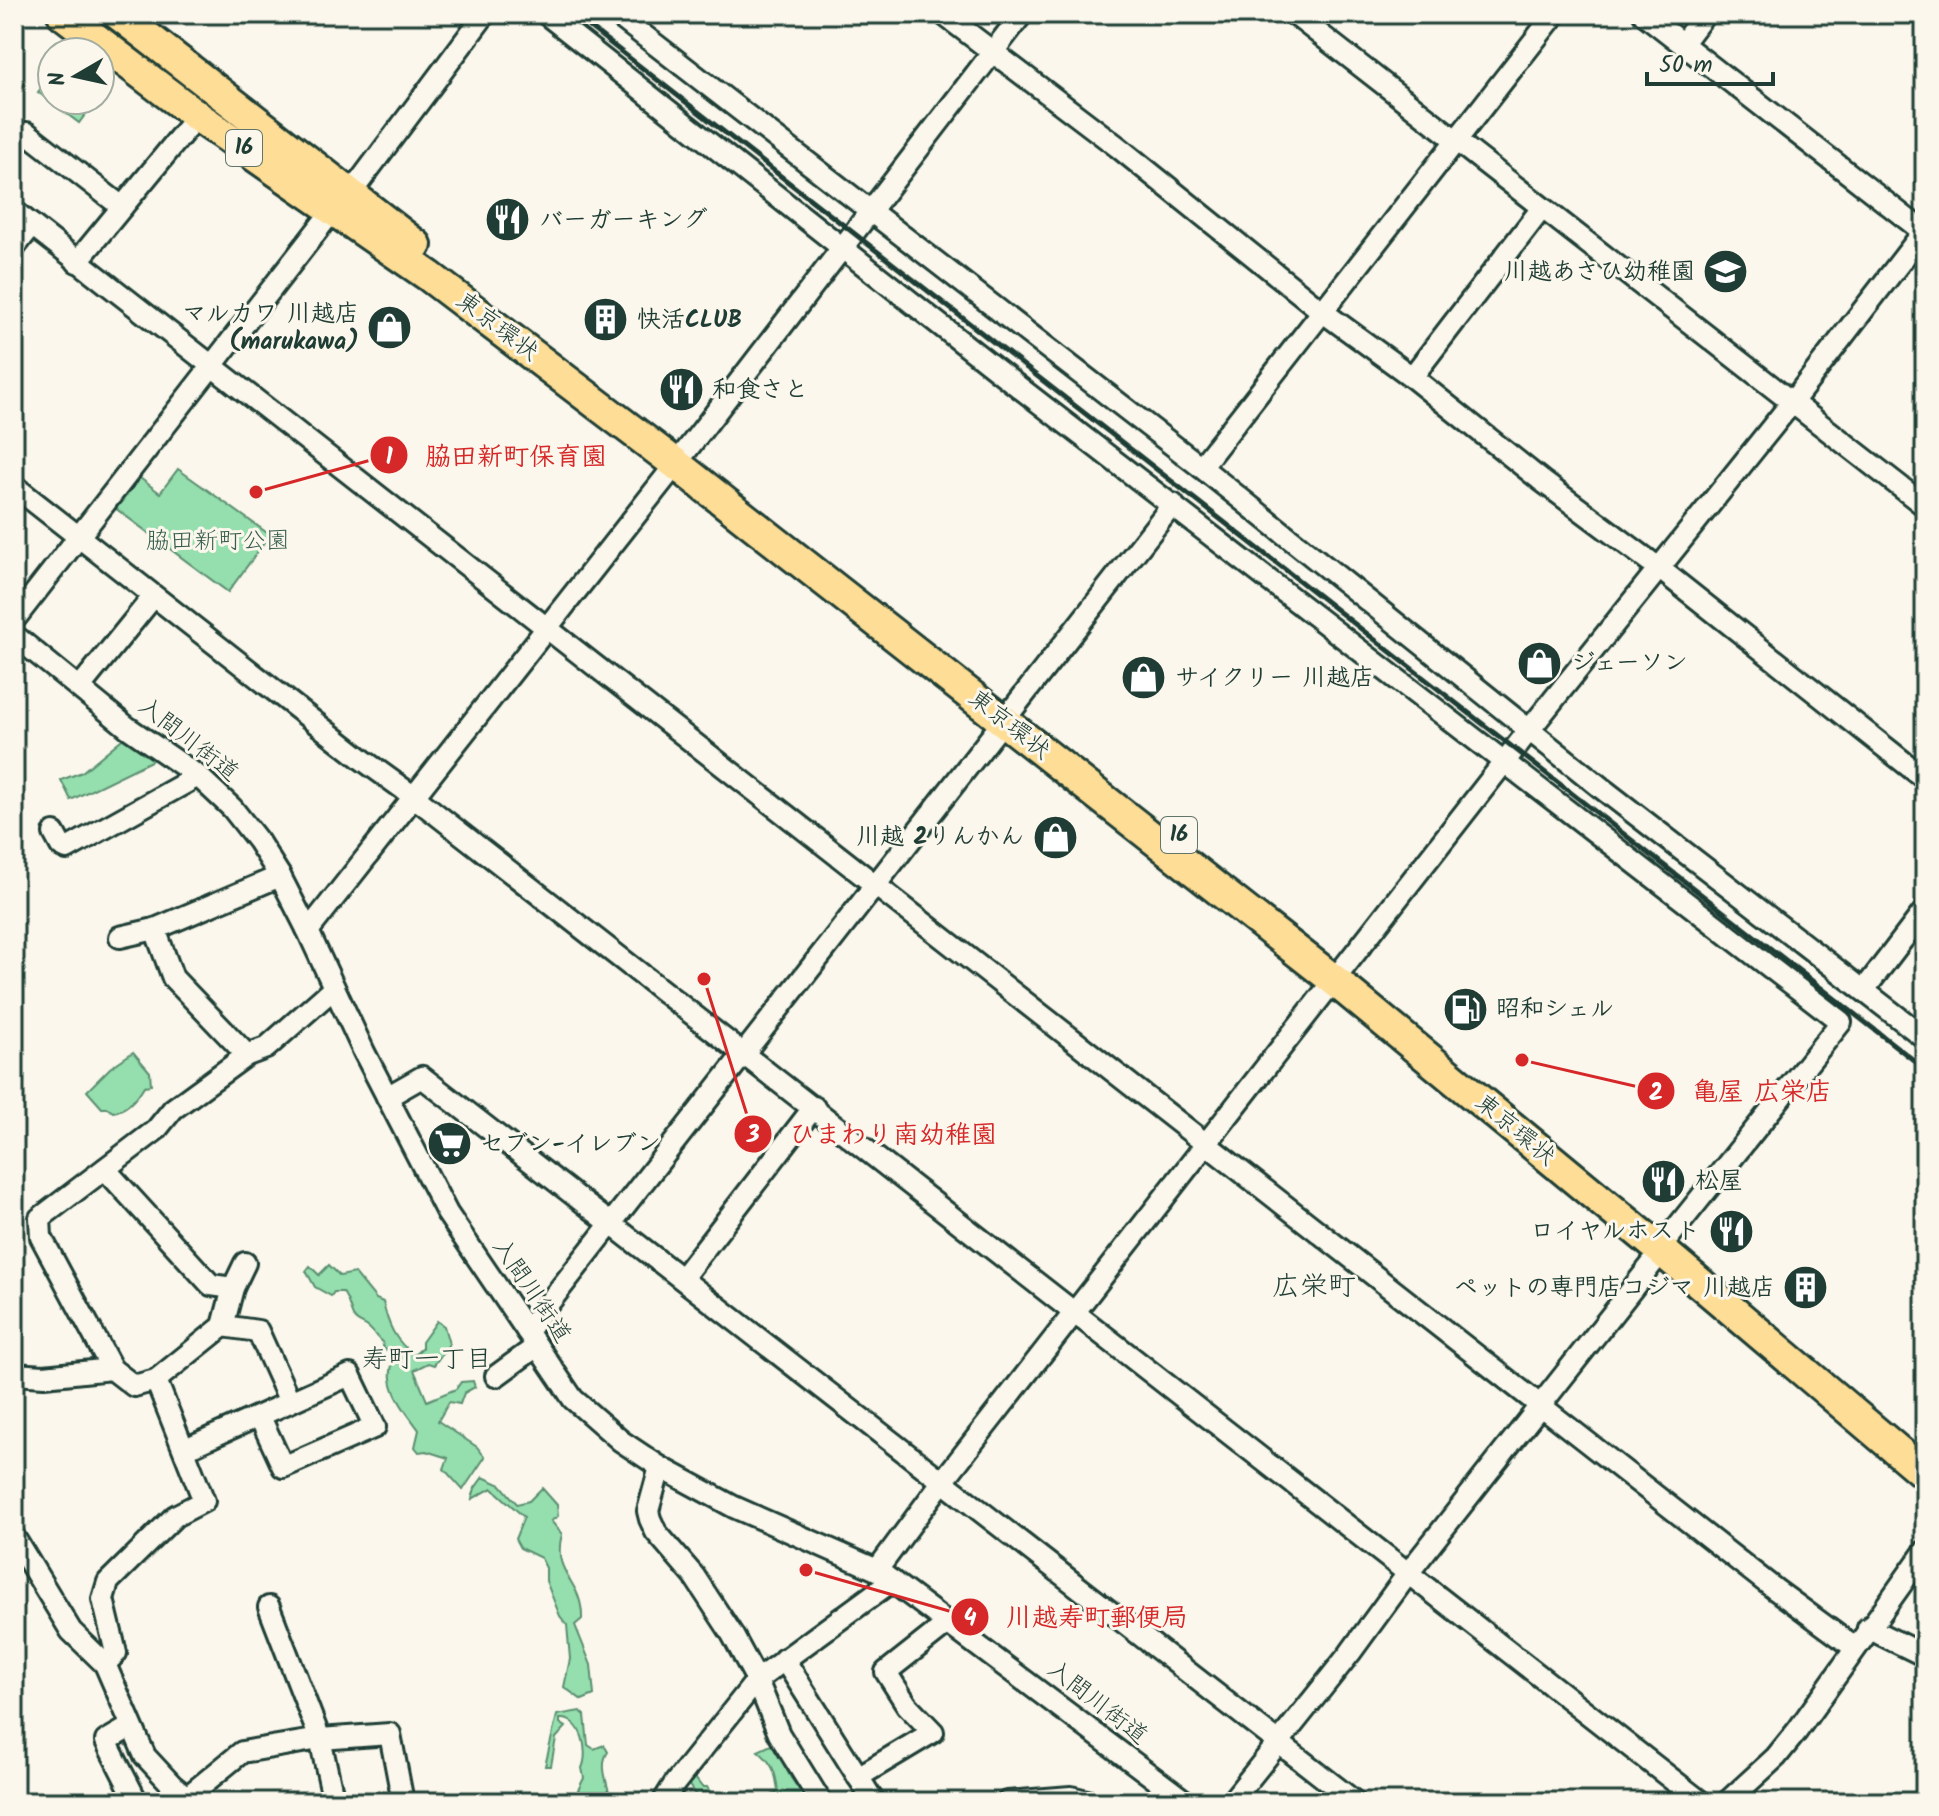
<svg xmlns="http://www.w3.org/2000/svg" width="1939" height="1816" font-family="Kalam,'Klee One',sans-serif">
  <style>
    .green { fill: #95dead; stroke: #5a8e70; stroke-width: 2 }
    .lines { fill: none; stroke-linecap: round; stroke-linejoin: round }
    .minor-casing { stroke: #1f3d34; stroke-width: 26 }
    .highway-casing { stroke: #1f3d34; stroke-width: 36 }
    .minor { stroke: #fbf7ec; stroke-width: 20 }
    .highway { stroke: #fedd96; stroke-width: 30 }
    .rail { stroke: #1f3d34; stroke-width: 5 }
    .labels { text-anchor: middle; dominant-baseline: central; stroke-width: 6; stroke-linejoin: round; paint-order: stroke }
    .shield { fill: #fbf7ec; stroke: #61756b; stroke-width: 2 }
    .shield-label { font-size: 22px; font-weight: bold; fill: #1f3d34 }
    .poi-label { font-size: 24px; font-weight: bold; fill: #1f3d34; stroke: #fbf7ec; text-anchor: start }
    .street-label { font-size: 24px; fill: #1f3d34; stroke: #fbf7ec }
    .park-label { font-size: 24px; fill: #375d4c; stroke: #fbf7ec }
    .neighbourhood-label { font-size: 26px; fill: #1f3d34; stroke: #fbf7ec }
    .quarter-label { font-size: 28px; fill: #1f3d34; stroke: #fbf7ec }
    .leader { fill: none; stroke: #d62828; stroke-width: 3 }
    .callout-dot { fill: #d62828; stroke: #fbf7ec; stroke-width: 3 }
    .mark-label { font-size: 24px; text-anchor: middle; font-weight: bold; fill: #fff }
    .callout-label { font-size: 26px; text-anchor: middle; font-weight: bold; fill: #d62828; stroke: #fbf7ec; stroke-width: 6; stroke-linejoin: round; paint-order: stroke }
  </style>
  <rect width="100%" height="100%" fill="#fbf7ec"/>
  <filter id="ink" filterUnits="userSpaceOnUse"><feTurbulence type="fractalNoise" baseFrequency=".0125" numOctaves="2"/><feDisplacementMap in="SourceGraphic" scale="16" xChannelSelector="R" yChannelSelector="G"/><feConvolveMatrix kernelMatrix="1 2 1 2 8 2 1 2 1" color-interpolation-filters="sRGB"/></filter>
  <g filter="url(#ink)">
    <g class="green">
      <polygon points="52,74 52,100 96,100 79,123 38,92"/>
      <polygon points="178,469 270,535 228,592 115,508 140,478 160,493"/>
      <polygon points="127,735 155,756 151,761 71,800 61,780 82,772"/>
      <path d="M133 1052 150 1072 151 1085 144 1086C137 1098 126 1110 113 1112L107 1108H102L87 1091 110 1068Z"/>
      <path d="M329 1265 340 1276 355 1273 376 1299 383 1302C388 1325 395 1341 414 1355L422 1348V1342L437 1321 444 1326 449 1344 434 1365 428 1363 414 1370 427 1401 456 1389 461 1382 473 1381 475 1387 464 1393 460 1404 449 1402 438 1421 477 1447 485 1457 463 1490 444 1469 448 1458 426 1451 419 1452 415 1447 419 1430C409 1416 393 1397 391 1379 389 1368 396 1359 392 1348L384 1350 382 1342C376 1338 374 1332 369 1328 364 1323 356 1323 353 1316 349 1308 350 1303 343 1292H334L331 1296 315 1287 306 1271 310 1266 319 1275Z"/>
      <path d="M483 1477 501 1485 517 1504 529 1501 542 1488 557 1505 558 1516 551 1521 562 1534C551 1576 583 1579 582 1619L575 1625 591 1665 594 1695 582 1700 564 1687 570 1659 567 1625 560 1616 546 1581V1568L541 1558 520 1548 515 1539 524 1517 492 1488 472 1499 475 1488Z"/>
      <path d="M580 1711 585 1715 588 1745 594 1749 604 1745 608 1752C599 1764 607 1782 610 1796L586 1802H572L584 1778 582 1768C589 1753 583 1718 560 1719V1723L566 1727 556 1738 551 1766H545L557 1715Z"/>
      <path d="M773 1744 791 1778 808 1802H750L760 1797 767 1798 778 1792C776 1773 773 1763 758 1751Z"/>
      <polygon points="692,1774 702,1787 707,1787 717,1802 705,1802 703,1797 696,1796 687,1782"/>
    </g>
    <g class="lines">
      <defs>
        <g id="minor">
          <polyline points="546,14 1011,381 1841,1022 1670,1236"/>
          <polyline points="616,14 1201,467 1604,790 1925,1038"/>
          <polyline points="943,14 1118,147 1323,312 1412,377 1542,481 1660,569 1925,779"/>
          <polyline points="1294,14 1925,506"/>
          <polyline points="1644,14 1925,233"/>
          <polyline points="1683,43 1705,14"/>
          <polyline points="14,145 24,133 27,133 122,207"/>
          <polyline points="351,193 485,14"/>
          <polyline points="14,211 1776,1590 1855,1648"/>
          <polyline points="14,248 32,225"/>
          <polyline points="77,262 197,116"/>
          <polyline points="1412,377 1542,208"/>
          <polyline points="1201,467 1555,14"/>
          <polyline points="14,486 363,760 413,796 1701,1802"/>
          <polyline points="14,620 333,210"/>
          <polyline points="14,635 127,727 198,776 232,808 258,841 280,876 307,929 364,1052 447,1213 573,1399 621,1441 660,1467 734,1507 877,1570 1186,1802"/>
          <polyline points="80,687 153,597"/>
          <polyline points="54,833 61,846 67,849 198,776"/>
          <polyline points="155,929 173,978 247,1055"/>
          <polyline points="307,929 312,926 676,464 1022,14"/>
          <polyline points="120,937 155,929 280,876"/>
          <polyline points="1864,990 1925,910"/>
          <polyline points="387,1097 422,1077 1355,1802"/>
          <polyline points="105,1169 211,1285 233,1288"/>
          <polyline points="682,1278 814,1107"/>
          <polyline points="223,1326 258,1331 290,1402"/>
          <polyline points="527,1331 1173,504"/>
          <polyline points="112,1369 41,1237 40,1218 156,1130 173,1109 247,1055 266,1048 334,988"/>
          <polyline points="14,1374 44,1376 112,1369 134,1386 156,1380"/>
          <polyline points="496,1376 537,1346"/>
          <polyline points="185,1449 350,1375 375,1427 283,1467 260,1417"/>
          <polyline points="660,1467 648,1511 650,1519 656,1532 694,1576 732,1634 757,1680 779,1734 821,1802"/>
          <polyline points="14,1537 71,1631 105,1664 145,1756 172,1785 193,1802"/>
          <polyline points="877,1570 942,1482 1530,729 1793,401 1925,230"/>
          <polyline points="269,1607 320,1739 334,1802"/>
          <polyline points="1868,1628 1925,1656"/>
          <polyline points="784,1659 874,1802"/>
          <polyline points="105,1664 116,1653 103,1599 108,1582 175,1516 204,1501 156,1380 223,1326 233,1288 245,1263"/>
          <polyline points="130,1727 106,1741 137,1802"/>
          <polyline points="858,1777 933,1732 907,1705 886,1672 948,1623"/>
          <polyline points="187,1797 242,1752 320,1739 390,1734 403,1802"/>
          <polyline points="663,1802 675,1783 757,1680 892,1581"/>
          <polyline points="1007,1802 1071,1797 1091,1802"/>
          <polyline points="1231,1802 1350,1653 1409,1572 1662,1251"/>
          <polyline points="1727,1802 1776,1757 1797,1731 1925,1551"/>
        </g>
        <g id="highway">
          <polyline points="63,14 197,116 429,276 676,464 1335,981 1662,1251 1925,1474"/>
          <polyline points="118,14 416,245"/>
        </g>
      </defs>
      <use href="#minor" class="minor-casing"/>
      <use href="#highway" class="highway-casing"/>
      <use href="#minor" class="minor"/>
      <use href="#highway" class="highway"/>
      <polyline class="rail" points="573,14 1925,1069"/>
    </g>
  </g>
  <defs>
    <symbol id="restaurant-disc" viewBox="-11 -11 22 22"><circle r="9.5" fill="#1f3d34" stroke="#fbf7ec"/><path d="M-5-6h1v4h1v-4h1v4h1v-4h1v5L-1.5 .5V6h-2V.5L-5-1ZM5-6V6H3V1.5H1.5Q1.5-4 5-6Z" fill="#fff"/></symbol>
    <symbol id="school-disc" viewBox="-11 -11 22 22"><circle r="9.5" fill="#1f3d34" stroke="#fbf7ec"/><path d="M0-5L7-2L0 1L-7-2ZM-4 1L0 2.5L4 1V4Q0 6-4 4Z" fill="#fff"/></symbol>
    <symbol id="building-disc" viewBox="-11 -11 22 22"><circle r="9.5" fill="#1f3d34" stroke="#fbf7ec"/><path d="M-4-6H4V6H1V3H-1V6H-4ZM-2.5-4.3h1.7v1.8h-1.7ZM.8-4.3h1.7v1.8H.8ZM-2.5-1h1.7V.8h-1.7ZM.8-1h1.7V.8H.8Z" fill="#fff"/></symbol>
    <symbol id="shop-disc" viewBox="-11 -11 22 22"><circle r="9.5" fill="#1f3d34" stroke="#fbf7ec"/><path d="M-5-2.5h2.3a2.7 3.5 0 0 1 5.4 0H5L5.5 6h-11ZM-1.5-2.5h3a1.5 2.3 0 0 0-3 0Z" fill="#fff"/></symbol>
    <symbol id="fuel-disc" viewBox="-11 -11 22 22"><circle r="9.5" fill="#1f3d34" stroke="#fbf7ec"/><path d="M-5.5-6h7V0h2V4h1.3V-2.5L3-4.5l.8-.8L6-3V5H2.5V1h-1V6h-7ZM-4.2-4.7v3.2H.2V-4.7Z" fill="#fff"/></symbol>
    <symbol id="supermarket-disc" viewBox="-11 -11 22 22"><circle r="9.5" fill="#1f3d34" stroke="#fbf7ec"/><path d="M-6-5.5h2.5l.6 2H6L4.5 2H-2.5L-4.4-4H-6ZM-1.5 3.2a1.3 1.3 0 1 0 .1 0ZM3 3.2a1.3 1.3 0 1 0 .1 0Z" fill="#fff"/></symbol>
  </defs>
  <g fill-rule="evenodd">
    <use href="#restaurant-disc" x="482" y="194" width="51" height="51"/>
    <use href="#school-disc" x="1700" y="246" width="51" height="51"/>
    <use href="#building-disc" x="580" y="294" width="51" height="51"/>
    <use href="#shop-disc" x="364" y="302" width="51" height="51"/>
    <use href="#restaurant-disc" x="656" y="364" width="51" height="51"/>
    <use href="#shop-disc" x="1514" y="638" width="51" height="51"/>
    <use href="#shop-disc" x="1118" y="652" width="51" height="51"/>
    <use href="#shop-disc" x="1030" y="812" width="51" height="51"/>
    <use href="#fuel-disc" x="1440" y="984" width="51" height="51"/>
    <use href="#supermarket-disc" x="424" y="1118" width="51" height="51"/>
    <use href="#restaurant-disc" x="1638" y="1156" width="51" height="51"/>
    <use href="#restaurant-disc" x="1706" y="1206" width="51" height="51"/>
    <use href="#building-disc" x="1780" y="1262" width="51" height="51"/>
  </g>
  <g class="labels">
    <g class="shield">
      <rect x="226" y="130" width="36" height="36" rx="6"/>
      <rect x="1161" y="817" width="36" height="36" rx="6"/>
    </g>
    <g class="shield-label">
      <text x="244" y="148">16</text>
      <text x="1179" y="835">16</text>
    </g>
    <g class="poi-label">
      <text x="539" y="220">バーガーキング</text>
      <text x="1695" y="272" text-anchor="end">川越あさひ幼稚園</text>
      <text x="359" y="314" text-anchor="end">マルカワ 川越店<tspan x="359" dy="28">(marukawa)</tspan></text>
      <text x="637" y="320">快活CLUB</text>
      <text x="712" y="390">和食さと</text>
      <text x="1571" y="663">ジェーソン</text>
      <text x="1175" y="678">サイクリー 川越店</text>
      <text x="1024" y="837" text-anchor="end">川越 2りんかん</text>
      <text x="1496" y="1009">昭和シェル</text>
      <text x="480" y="1144">セブン-イレブン</text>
      <text x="1695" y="1181">松屋</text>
      <text x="1700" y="1231" text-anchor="end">ロイヤルホスト</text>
      <text x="1775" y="1288" text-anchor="end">ペットの専門店コジマ 川越店</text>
    </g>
    <g class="street-label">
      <text transform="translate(497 327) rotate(37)">東京環状</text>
      <text transform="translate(1009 725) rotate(38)">東京環状</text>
      <text transform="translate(188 740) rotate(38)">入間川街道</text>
      <text transform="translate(1515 1130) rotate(40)">東京環状</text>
      <text transform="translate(531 1291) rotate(56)">入間川街道</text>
      <text transform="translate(1097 1703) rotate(38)">入間川街道</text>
    </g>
    <g class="park-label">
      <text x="218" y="541">脇田新町公園</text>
    </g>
    <g class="neighbourhood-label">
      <text x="427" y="1360">寿町一丁目</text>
    </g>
    <g class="quarter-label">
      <text x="1314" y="1287">広栄町</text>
    </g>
  </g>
  <path class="leader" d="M256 492L389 455M1522 1060L1656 1091M704 979L753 1134M806 1570L970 1617"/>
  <g class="callout-dot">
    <circle cx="256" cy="492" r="8"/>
    <circle cx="1522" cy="1060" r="8"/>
    <circle cx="704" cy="979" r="8"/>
    <circle cx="806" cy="1570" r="8"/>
    <circle cx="389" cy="455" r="20"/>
    <circle cx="1656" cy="1091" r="20"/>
    <circle cx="753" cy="1134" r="20"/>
    <circle cx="970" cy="1617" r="20"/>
  </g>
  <g class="mark-label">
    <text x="389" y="464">1</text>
    <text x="1656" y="1100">2</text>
    <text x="753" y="1142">3</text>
    <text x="970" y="1625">4</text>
  </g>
  <g class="callout-label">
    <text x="516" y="465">脇田新町保育園</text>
    <text x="1762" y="1100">亀屋 広栄店</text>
    <text x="893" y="1143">ひまわり南幼稚園</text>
    <text x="1097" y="1626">川越寿町郵便局</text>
  </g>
  <rect width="1939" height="1816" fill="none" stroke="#fbf7ec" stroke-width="48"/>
  <rect x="24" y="24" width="1891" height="1768" fill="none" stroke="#1f3d34" stroke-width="3" filter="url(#ink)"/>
  <g transform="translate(76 76) rotate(261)"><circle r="38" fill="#fbf7ec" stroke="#a3ada2" stroke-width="2"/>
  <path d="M0-6L14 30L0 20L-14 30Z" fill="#1f3d34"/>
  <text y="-12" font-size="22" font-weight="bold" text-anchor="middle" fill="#1f3d34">N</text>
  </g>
  <path d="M1647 72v12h126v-12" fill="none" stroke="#1f3d34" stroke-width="4"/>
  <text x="1659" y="72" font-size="24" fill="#1f3d34" stroke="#fbf7ec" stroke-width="6" paint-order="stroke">50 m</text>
</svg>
